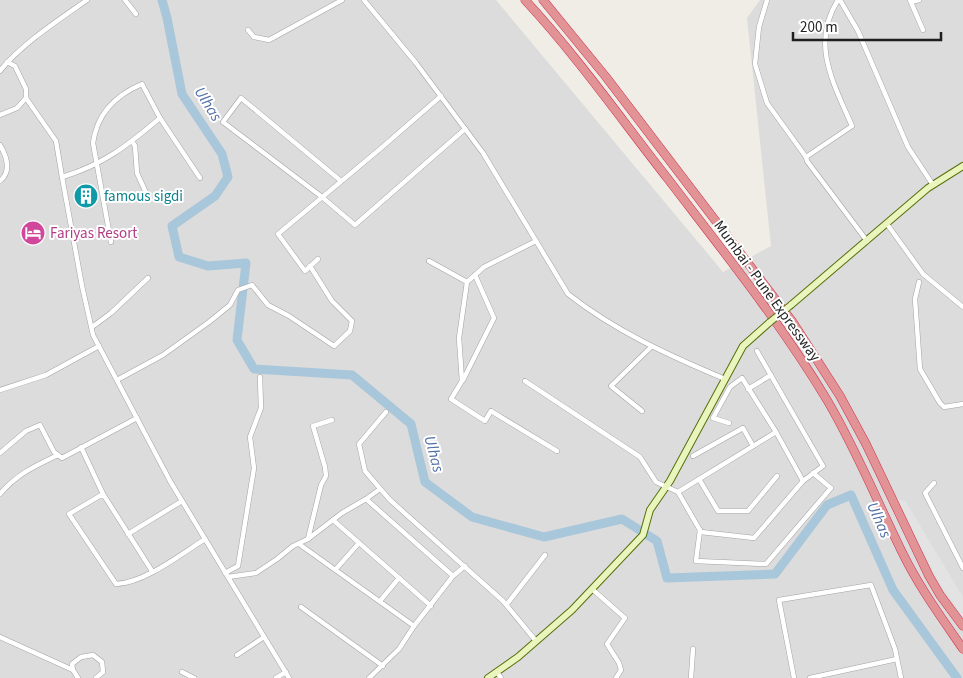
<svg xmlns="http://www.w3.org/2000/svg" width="963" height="678" font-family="'Source Sans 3',sans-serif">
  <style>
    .residential { fill: #dddcdc }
    .parking { fill: #e3e3e3 }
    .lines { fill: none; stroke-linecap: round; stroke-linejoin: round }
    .river { stroke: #a9c7da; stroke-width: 9 }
    .street-casing { stroke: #a3a3a3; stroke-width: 5.5 }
    .secondary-casing { stroke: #55700c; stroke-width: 8 }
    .highway-casing { stroke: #cf314e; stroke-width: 9 }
    .street { stroke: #fff; stroke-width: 4.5 }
    .secondary { stroke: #eaf5be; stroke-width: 6 }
    .highway { stroke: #e19395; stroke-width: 8 }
    .secondary-bridge-casing { stroke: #55700c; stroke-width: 8; stroke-linecap: butt }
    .secondary-bridge { stroke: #eaf5be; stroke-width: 6 }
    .labels { text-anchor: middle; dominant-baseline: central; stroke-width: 4; stroke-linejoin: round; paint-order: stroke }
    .culture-label { font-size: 15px; fill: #0d838f; stroke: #fff; text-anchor: start }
    .hotel-label { font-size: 15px; fill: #b23c85; stroke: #fff; text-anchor: start }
    .street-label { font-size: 15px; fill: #1f1f1f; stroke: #fff }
    .water-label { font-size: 16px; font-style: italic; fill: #516fa8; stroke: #fff }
  </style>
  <rect width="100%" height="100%" fill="#efede6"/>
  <polygon class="residential" points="0,0 496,0 723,272 771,246 747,18 760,0 963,0 963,678 0,678"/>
  <polygon class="parking" points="894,497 906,502 963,597 963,618 938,581"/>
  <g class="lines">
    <polyline class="river" points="162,0 167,18 182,94 222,154 228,177 215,196 172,226 179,257 208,266 246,263 237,340 254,369 352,375 411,424 425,482 472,517 544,537 622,519 657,541 667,578 775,574 827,505 851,495 893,590 957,678"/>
    <defs>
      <g id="street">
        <polyline points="125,0 136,14"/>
        <path d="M364 0 416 63 483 153 568 294C615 331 670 356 725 379"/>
        <polyline points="767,0 759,27 755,64 767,103 806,157 807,161 867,241"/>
        <polyline points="840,0 858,31 908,147 933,185"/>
        <polyline points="910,0 923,30"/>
        <polyline points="911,2 919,0"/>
        <polyline points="248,30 254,37 269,40 342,0"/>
        <path d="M0 71C20 45 60 19 87 0"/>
        <path d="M26 98 56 141 62 177C103 165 128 145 160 118"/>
        <polyline points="0,115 17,108 26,98 26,89 15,66 7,62"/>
        <polyline points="132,141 135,146 137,173 148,197"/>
        <path d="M0 145C7 157 12 171 0 181"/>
        <path d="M806 157 852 126C834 84 810 44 838 0"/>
        <polyline points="62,177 82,286 93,335 170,481 289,678"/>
        <polyline points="341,181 241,98 223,122 322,197 355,225 465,129"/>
        <polyline points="887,224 923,274 963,307"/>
        <polyline points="536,241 484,267 467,282 459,338 462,381 451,399 485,421 491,411 557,451"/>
        <path d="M111 242 93 143C97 113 116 95 142 84L160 118 200 178"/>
        <polyline points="318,259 305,271 278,234 380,149 441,96"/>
        <polyline points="429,261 467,282"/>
        <polyline points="919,282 915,299 920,369 940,403 944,407 963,404"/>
        <polyline points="92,327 111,313 148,278"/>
        <polyline points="117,380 163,355 209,322 230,305 238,290 252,285 268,305 289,316 334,346 350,331 352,321 332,301 310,266"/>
        <polyline points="463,380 494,318 475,275"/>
        <polyline points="525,381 640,457 656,482 678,492 701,532 754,538 803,481 823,466 757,351"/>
        <polyline points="748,389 771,375"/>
        <polyline points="0,390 46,375 99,346"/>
        <polyline points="642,411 611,386 651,347"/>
        <polyline points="386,412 359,444 365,471 390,500 503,601 536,641"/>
        <polyline points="776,432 803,481"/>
        <polyline points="81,447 103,494"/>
        <polyline points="0,453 26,431 40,425 54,452 62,458 137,418"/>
        <polyline points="693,456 743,428 753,446"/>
        <polyline points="699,479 718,511 748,511 777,476"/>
        <polyline points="934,483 925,493 963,568"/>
        <polyline points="380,489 366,499 453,576 465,566"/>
        <polyline points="678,492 776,432 742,378 730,387 713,418 729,423"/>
        <path d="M0 494C17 474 35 466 58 455"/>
        <polyline points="333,520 431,606"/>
        <polyline points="700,530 696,561 766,564 831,488 813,473"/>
        <polyline points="128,534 182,501"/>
        <polyline points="308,539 321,485 326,476 325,467 313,426 332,420"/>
        <polyline points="299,544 414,626"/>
        <polyline points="336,569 359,543"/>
        <path d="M152 571 103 494 69 514 116 584C144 583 180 555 205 539"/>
        <polyline points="225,573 238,566 254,468 250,437 261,408 260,377"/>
        <polyline points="228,577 256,573 277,559 293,546 308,539 342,513 366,499"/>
        <polyline points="592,589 625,618 607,644 619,663 621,670 616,678"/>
        <polyline points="380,601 399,578"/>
        <polyline points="507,604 545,555"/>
        <polyline points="301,607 383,666"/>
        <polyline points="0,637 73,670 78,678"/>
        <polyline points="237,655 264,637"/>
        <polyline points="73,670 72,664 81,657 93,655 102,662 103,672 96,678"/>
        <polyline points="182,672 194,678"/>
        <polyline points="497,672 501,678"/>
        <polyline points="276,678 286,672"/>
        <polyline points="369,678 399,649 414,626 453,576"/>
        <polyline points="691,678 693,649"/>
        <polyline points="794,678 779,600 871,585 895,649 901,678"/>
        <polyline points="810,678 897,659"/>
      </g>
      <g id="secondary">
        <polyline points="791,305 928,188 963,166"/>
        <polyline points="488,678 518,657 572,610 643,535 650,510 670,481 743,346 770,322"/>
      </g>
      <g id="highway">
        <path d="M525 0C577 56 621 119 668 179 723 251 780 322 827 400 856 449 877 501 902 552 919 587 941 617 963 649"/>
        <polyline points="543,0 606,77 792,321 840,396 866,444 929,576 940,595 963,626"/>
      </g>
    </defs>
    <use href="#street" class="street-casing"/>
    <use href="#secondary" class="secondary-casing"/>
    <use href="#highway" class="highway-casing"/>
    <use href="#street" class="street"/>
    <use href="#secondary" class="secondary"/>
    <use href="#highway" class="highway"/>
    <defs>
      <polyline id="secondary-bridge" points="770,322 791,305"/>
    </defs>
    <use href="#secondary-bridge" class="secondary-bridge-casing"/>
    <use href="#secondary-bridge" class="secondary-bridge"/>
  </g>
  <defs>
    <symbol id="building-disc" viewBox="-11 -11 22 22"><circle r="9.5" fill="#0f9aa8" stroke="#fff"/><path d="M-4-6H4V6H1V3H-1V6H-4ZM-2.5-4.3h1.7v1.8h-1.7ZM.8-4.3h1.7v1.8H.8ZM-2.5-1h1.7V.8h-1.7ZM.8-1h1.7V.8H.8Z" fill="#fff"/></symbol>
    <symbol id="hotel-disc" viewBox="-11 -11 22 22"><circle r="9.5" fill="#d1479c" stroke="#fff"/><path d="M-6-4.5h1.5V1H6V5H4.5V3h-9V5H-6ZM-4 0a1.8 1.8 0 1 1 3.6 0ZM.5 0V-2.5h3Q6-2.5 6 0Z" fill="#fff"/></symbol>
  </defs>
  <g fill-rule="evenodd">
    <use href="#building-disc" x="72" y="182" width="28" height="28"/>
    <use href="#hotel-disc" x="19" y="219" width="28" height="28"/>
  </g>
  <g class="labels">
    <g class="culture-label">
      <text x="104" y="196">famous sigdi</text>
    </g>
    <g class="hotel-label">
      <text x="50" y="233">Fariyas Resort</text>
    </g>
    <g class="street-label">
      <text transform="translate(767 291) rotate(54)">Mumbai - Pune Expressway</text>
    </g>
    <g class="water-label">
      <text transform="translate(208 104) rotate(58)">Ulhas</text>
      <text transform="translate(434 454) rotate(75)">Ulhas</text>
      <text transform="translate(879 520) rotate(66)">Ulhas</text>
    </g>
  </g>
  <path d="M793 32v8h148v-8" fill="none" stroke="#1f1f1f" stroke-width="2.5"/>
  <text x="800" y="32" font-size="15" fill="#1f1f1f" stroke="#ffffff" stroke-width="4" paint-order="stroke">200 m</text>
</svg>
